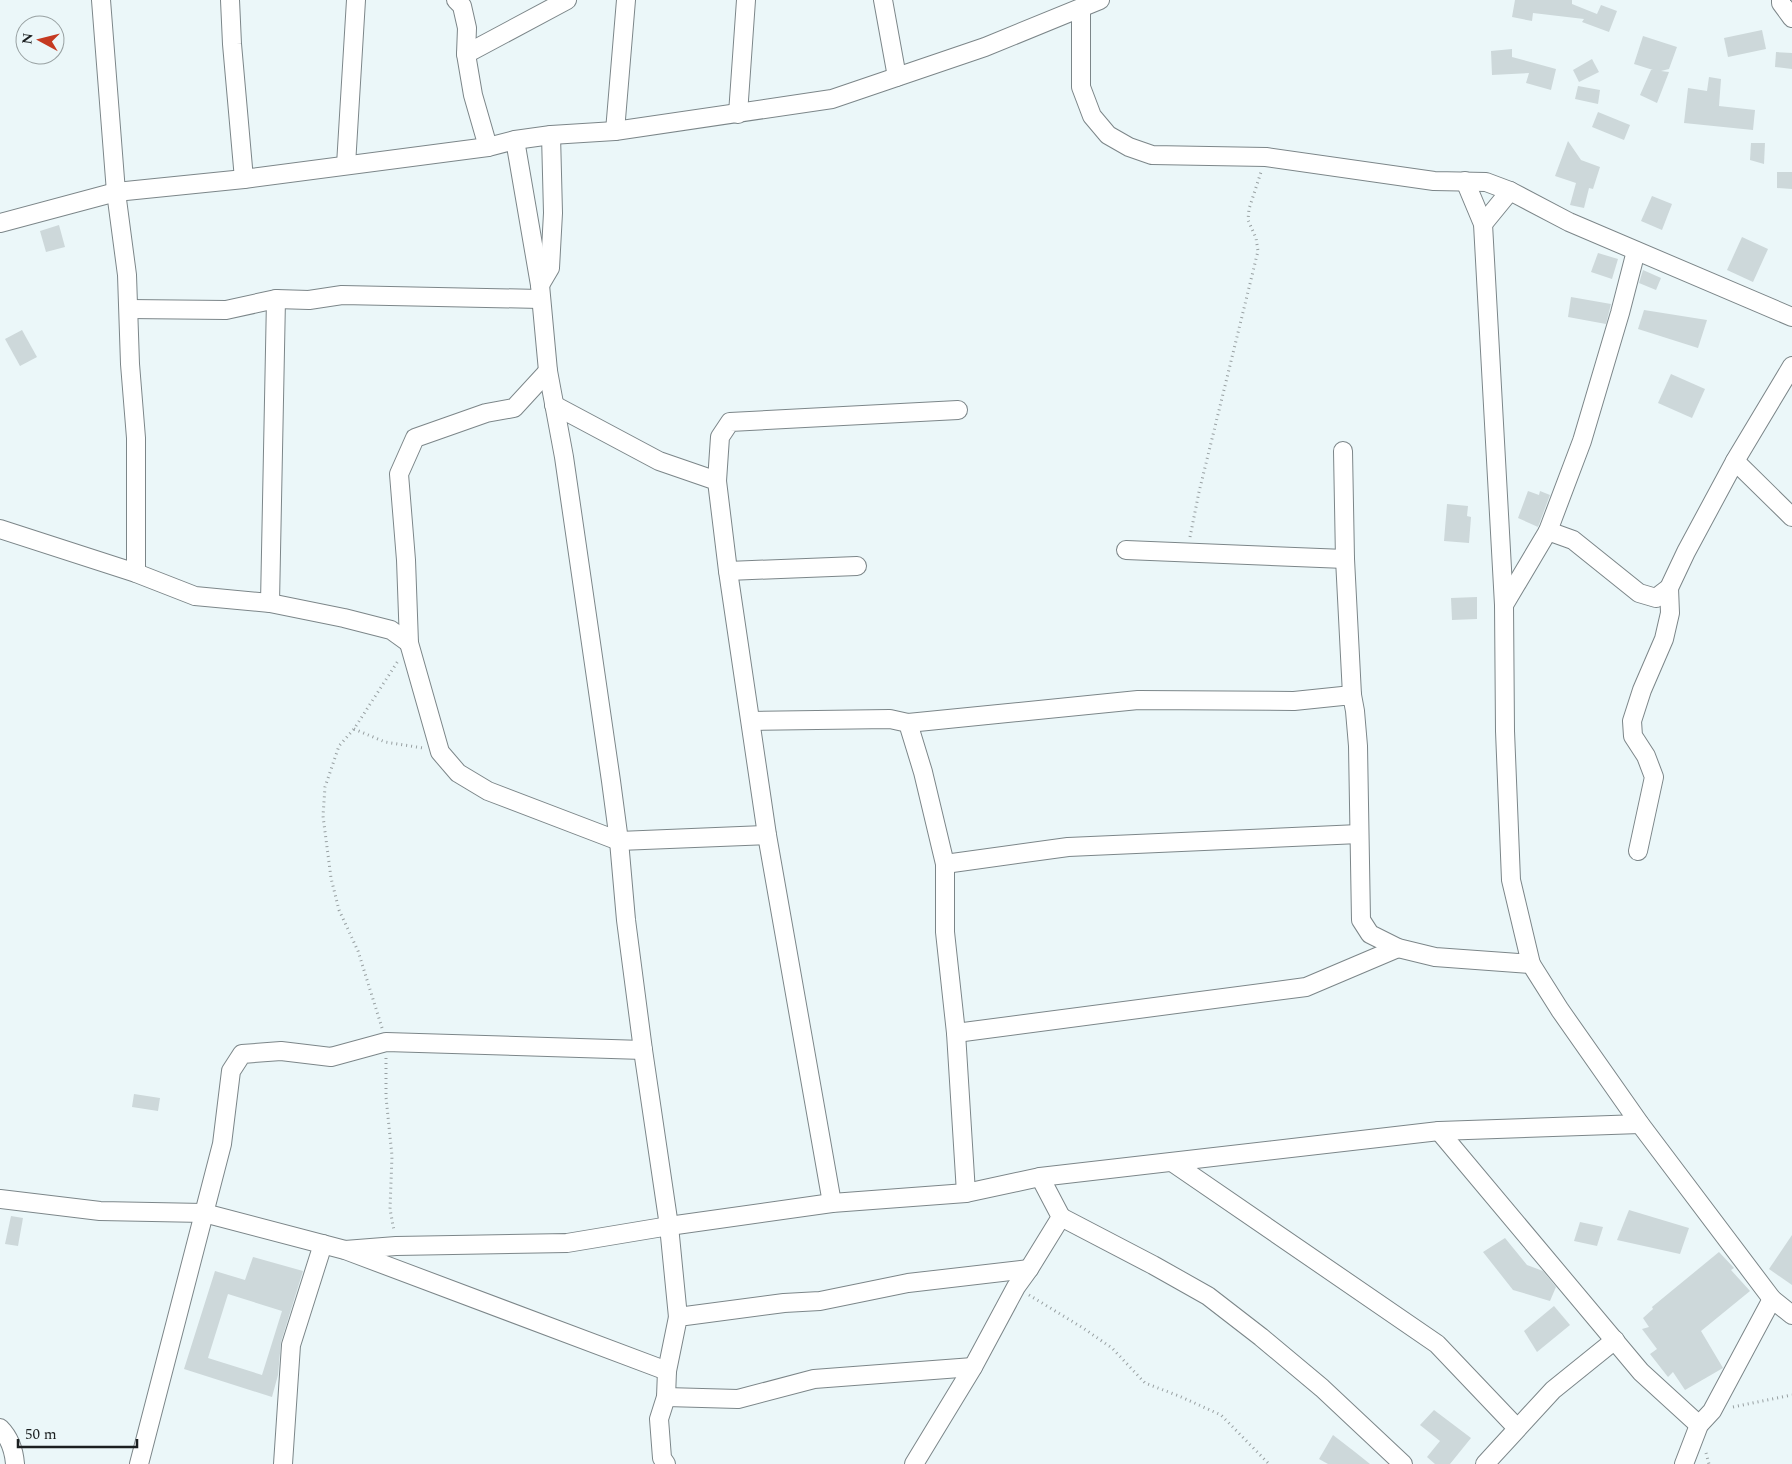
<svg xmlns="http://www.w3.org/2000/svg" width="1792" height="1464" font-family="Spectral,serif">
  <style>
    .building { fill: #cdd8da; fill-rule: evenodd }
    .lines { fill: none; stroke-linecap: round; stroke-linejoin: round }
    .street-casing { stroke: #7c8689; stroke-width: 20 }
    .path { stroke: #98a0a2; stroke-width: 3; stroke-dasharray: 1 4; stroke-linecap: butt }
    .street { stroke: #fff; stroke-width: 18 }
  </style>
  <rect width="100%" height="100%" fill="#ebf7f9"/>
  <g class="building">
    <polygon points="1515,0 1572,0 1572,4 1597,14 1601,5 1617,11 1609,32 1582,22 1584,19 1533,13 1532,21 1512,17"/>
    <polygon points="1762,30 1766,49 1728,57 1724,38"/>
    <polygon points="1643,36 1677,47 1669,69 1661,71 1669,72 1657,103 1640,95 1651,70 1653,70 1634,64"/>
    <polygon points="1512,49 1512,57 1556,69 1551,90 1526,83 1529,73 1492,75 1491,51"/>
    <polygon points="1776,52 1792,53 1792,69 1775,67"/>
    <polygon points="1592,59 1599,72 1579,82 1573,70"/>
    <polygon points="1709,77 1721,79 1719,106 1755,110 1753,130 1684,123 1688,88 1707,91"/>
    <polygon points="1578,86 1600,90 1598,104 1575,99"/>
    <polygon points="1598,112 1630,125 1624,140 1592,127"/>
    <polygon points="1568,141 1581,160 1600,167 1593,189 1589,188 1584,208 1570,205 1576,183 1555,176"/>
    <polygon points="1751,143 1765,143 1764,164 1750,160"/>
    <polygon points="1777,172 1792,172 1792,189 1777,188"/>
    <polygon points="1652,196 1672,204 1662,230 1641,221"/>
    <polygon points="59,225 65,247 46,252 40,231"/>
    <polygon points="1742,237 1768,249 1753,282 1727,270"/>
    <polygon points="1598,253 1618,259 1612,279 1591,272"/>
    <polygon points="1643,270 1661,278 1656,290 1639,283"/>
    <polygon points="1571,297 1611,304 1606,324 1568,317"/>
    <polygon points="1644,310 1707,320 1698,348 1638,329"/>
    <polygon points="22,330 37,357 20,366 5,339"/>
    <polygon points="1671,374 1705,389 1692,418 1658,403"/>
    <polygon points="1528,491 1539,495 1540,491 1550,495 1538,527 1518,518"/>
    <polygon points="1447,504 1468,506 1467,516 1471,517 1469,543 1444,541"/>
    <polygon points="1477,597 1477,619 1452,620 1451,598"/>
    <polygon points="134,1094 160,1098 158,1111 132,1107"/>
    <polygon points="1629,1210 1689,1228 1680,1254 1617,1240"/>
    <polygon points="11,1216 23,1218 18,1246 5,1244"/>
    <polygon points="1580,1222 1603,1227 1597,1246 1574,1241"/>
    <polygon points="1792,1235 1792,1285 1769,1269"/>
    <polygon points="1505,1238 1527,1265 1543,1271 1556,1287 1550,1301 1513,1290 1483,1252"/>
    <polygon points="1719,1252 1734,1268 1731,1270 1750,1291 1701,1331 1723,1368 1685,1390 1673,1372 1668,1377 1650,1354 1657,1349 1642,1329 1649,1327 1643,1318 1653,1309 1652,1307"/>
    <path d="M253 1257 303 1271 281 1342 278 1375 272 1397 184 1369 215 1271 245 1280ZM228 1294 282 1311 262 1375 208 1358Z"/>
    <polygon points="1554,1306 1570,1325 1537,1352 1524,1331"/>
    <polygon points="1434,1410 1471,1438 1450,1464 1435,1464 1427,1457 1440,1441 1420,1425"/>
    <polygon points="1333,1435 1355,1452 1370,1464 1328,1464 1319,1459"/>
  </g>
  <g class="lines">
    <defs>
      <g id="street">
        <polyline points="101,0 116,192 127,275 130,364 136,438 136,573"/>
        <polyline points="230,0 232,44 244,179"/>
        <polyline points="456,0 462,6 467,28 466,54 473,95 488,147"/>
        <polyline points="883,0 897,77"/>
        <polyline points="1781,0 1781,3 1792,18"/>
        <polyline points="1081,9 1081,87 1092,116 1108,135 1129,147 1152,155 1266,157 1434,181 1486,182 1510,191 1569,222 1792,317"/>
        <polyline points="466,54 567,0"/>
        <polyline points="738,114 746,0"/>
        <polyline points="615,131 626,0"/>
        <polyline points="515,140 540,285 548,371 564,457 611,781 619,841 626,920 643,1050 669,1226 678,1317"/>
        <polyline points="346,165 356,0"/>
        <polyline points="1465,181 1483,224 1504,605 1505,731 1511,880 1531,964 1560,1010 1640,1124 1772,1299 1792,1315"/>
        <polyline points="0,223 116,192 244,179 488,147 515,140 551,135 615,131 832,99 985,47 1100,0"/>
        <polyline points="1483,224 1510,191"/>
        <polyline points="540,285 550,268 553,213 551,135"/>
        <polyline points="129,309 226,310 276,299 309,300 342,295 540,299"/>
        <polyline points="548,371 514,408 486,413 415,438 399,474 406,560 409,643 440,752 458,773 488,791 619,841 767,835"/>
        <polyline points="554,405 659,461 717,481 728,571 767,835 832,1203"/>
        <polyline points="1343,451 1345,559 1352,695"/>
        <polyline points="1735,461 1792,517"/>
        <polyline points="717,481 720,437 730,422 958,410"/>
        <polyline points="0,529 136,573 195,596 270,603 344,618 391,630 409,643"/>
        <polyline points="1548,531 1582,441 1620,313 1636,251"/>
        <polyline points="1126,550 1345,559"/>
        <polyline points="728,571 857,566"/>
        <polyline points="270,603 276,299"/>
        <polyline points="1504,605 1548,531 1573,540 1639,593 1656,598 1669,588 1686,552 1735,461 1792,366"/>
        <polyline points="751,721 890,719 908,723 923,772 945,864 945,932 956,1033 966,1193"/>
        <polyline points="908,723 1138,700 1294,701 1352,695 1355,711 1358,746 1361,920 1370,934 1398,948 1435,957 1531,964"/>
        <polyline points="1638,851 1654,777 1646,756 1633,736 1632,721 1642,690 1664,639 1670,613 1669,588"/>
        <polyline points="945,864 1068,847 1359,834"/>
        <polyline points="956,1033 1306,987 1398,948"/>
        <polyline points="1439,1131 1641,1372 1699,1425"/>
        <polyline points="1172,1162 1437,1344 1517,1428"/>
        <polyline points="0,1199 100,1211 204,1213 345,1250 667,1371"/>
        <polyline points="1061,1217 1153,1265 1208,1296 1261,1337 1322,1388 1403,1464"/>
        <polyline points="345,1250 396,1246 567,1243 669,1226 832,1203 966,1193 1040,1177 1439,1131 1640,1124"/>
        <polyline points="666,1397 738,1399 814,1379 973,1367"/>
        <path d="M0 1428C9 1437 14 1451 15 1464"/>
        <polyline points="139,1464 222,1144 231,1071 242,1054 281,1051 331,1057 386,1042 643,1050"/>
        <polyline points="283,1464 291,1345 323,1244"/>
        <polyline points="666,1464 662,1458 659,1419 666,1397 667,1371 678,1317 784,1303 820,1301 908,1283 1029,1269"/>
        <polyline points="914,1464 973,1367 1016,1287 1029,1269 1061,1217 1040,1177"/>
        <polyline points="1485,1464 1553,1390 1615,1340"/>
        <polyline points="1684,1464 1699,1425 1712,1411 1772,1299"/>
      </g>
    </defs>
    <use href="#street" class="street-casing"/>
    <g class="path">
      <polyline points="1190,537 1199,492 1258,251 1256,238 1248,220 1249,209 1261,172"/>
      <polyline points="354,729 385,742 423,748"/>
      <polyline points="382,1028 358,951 339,910 331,878 323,816 325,787 339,746 354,729 398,661"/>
      <polyline points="386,1058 386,1097 392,1156 390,1209 394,1231"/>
      <polyline points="1029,1295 1083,1328 1112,1348 1145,1383 1179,1396 1221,1415 1269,1464"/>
      <polyline points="1733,1407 1792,1395"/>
      <polyline points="1706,1453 1709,1464"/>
    </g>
    <use href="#street" class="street"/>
  </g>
  <g transform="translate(40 40) rotate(277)"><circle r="24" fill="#ebf7f9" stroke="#98a1a2"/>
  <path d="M0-4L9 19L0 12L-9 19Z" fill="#c53a21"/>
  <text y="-8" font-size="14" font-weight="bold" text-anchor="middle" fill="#1b1f20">N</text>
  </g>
  <path d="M18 1439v8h119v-8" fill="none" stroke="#1b1f20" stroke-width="2.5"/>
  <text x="25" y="1439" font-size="15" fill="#1b1f20" stroke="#ebf7f9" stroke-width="4" paint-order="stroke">50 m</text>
</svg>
